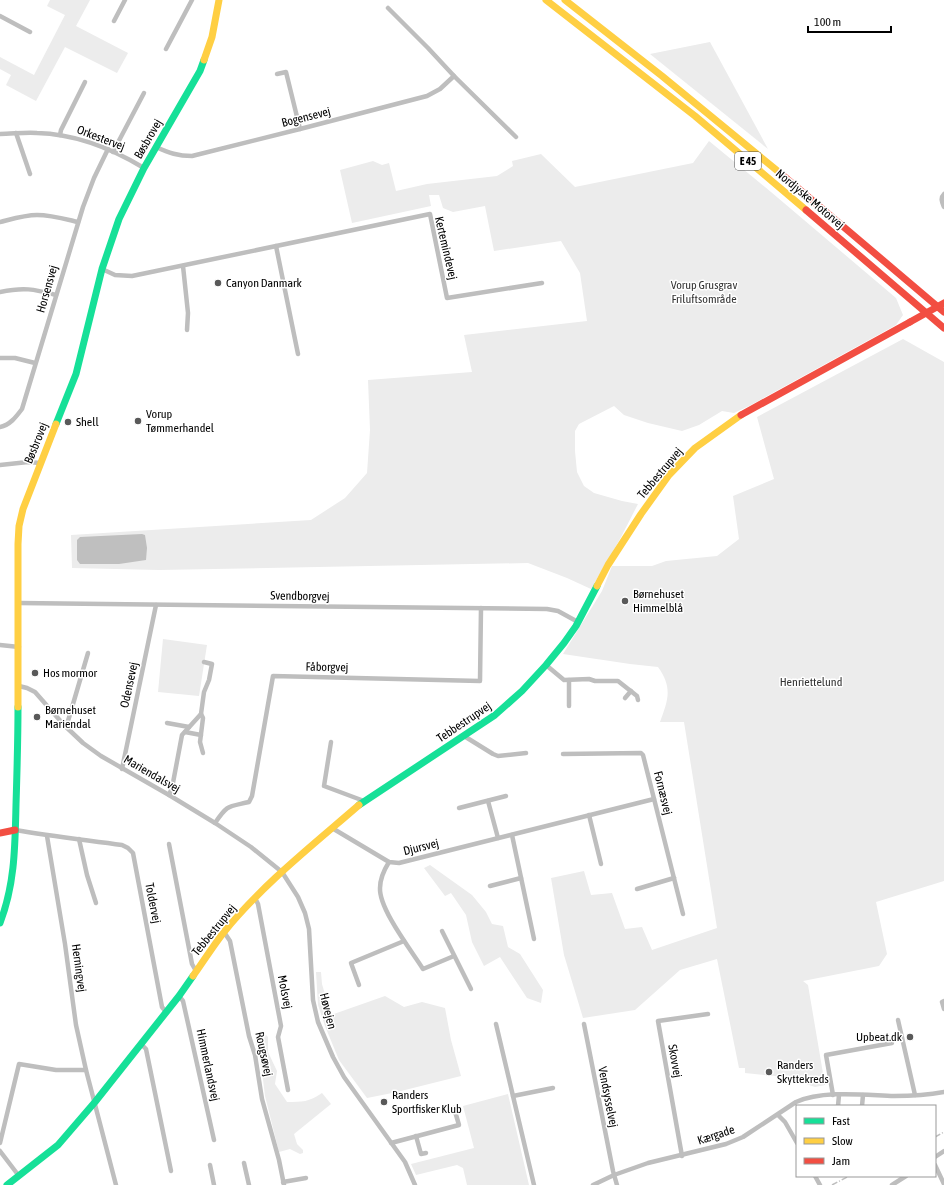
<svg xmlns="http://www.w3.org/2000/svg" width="944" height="1185" font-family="'Asap Condensed',sans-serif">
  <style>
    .green { fill: #ececec }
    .water { fill: #bfbfbf }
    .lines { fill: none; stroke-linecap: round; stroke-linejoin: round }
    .street { stroke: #bebebe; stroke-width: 4.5 }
    .fast { stroke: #16e098; stroke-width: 7 }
    .slow { stroke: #ffcf43; stroke-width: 7 }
    .jam { stroke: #f24e42; stroke-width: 7 }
    .rail { stroke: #bebebe; stroke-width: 1.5; stroke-dasharray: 6 2 1 2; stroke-linecap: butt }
    .jam-bridge { stroke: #f24e42; stroke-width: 7 }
    .poi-dot { fill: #595959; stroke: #fff; stroke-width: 1.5 }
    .labels { text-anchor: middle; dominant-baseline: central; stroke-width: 3; stroke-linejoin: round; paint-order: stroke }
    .shield { fill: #fff; stroke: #4c4c4c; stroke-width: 1 }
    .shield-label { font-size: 11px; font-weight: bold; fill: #000 }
    .street-label { font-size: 12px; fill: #000; stroke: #fff }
    .poi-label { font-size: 12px; fill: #000; stroke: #fff; text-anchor: start }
    .park-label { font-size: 12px; fill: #333; stroke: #fff }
  </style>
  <rect width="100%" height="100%" fill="#fff"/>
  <g class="green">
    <polygon points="50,0 90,0 76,26 128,53 117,73 65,47 36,101 6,85 11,75 0,69 0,57 34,75 65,15 47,6"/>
    <polygon points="710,42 768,149 650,54"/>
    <polygon points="709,141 771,192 896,298 903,315 896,325 749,406 734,413 722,411 699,425 682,431 648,423 624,415 614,406 579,424 575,431 575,451 577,472 584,486 594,493 622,501 638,504 620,539 591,589 567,578 528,563 159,570 72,568 71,535 311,520 345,498 367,473 370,430 368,380 472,372 464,335 587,321 580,273 561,241 494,251 485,206 453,212 443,208 439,195 429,195 431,206 352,223 340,170 373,161 382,165 389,163 396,191 427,184 497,176 513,166 512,161 541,154 575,187 693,163"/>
    <path d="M903 339 944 362V881L876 902 887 954 879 966 803 981 808 985 825 1085 815 1087 785 1077 745 1073V1068H739L717 959 680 970 635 1010 583 1018 564 955 551 878 584 871 591 895 612 893 625 929 642 927 652 950 717 928 684 722H660C668 700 673 688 658 667L630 664 563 654 602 591 612 566H652L666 561 717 556 739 539 733 496 774 479 757 417Z"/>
    <polygon points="163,639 207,645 199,696 158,692"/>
    <polygon points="430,865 472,895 486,912 492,924 503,926 508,947 520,954 543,990 541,1003 527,998 500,957 484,966 472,942 466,915 451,893 445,896 424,868"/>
    <polygon points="316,972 321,972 322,984 331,1015 385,996 404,1007 422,1002 445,1008 451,1040 461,1076 397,1092 367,1098 339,1060 325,1026 318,1005"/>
    <path d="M266 1035 268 1037V1052L277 1071 275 1084 287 1102C302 1102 309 1102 322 1093L331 1104 294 1134 297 1144 303 1150V1153L300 1154 290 1149 279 1152 265 1096 262 1071 255 1037Z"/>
    <polygon points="508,1094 529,1185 467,1185 463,1168 457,1165 416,1175 411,1164 474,1148 463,1106"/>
  </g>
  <polygon class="water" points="142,534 145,535 147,548 146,560 119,564 80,564 77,560 77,540 80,537"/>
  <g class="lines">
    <g class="street">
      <polyline points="388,8 428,48 454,76 516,137"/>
      <polyline points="0,16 30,32"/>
      <polyline points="114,21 125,0"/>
      <polyline points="166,49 192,0"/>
      <polyline points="277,74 286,72 300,129"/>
      <polyline points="16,133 30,174"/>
      <path d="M0 134C12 134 25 132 37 133 76 134 111 148 144 168"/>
      <polyline points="60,135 61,130 85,82"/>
      <path d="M156 147C169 153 178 156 192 156L300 129 427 96 440 89 454 76"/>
      <polyline points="113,152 144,93"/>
      <path d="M944 194C940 198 942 202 944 207"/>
      <path d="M0 222C12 219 25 215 37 215 51 215 65 219 78 222"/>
      <polyline points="276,246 298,354"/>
      <polyline points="183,266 188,313 187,330"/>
      <polyline points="102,269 115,275 132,276 430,214 447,298 542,283"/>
      <path d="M0 292C24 287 33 289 56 295"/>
      <polyline points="0,358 15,358 35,363"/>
      <path d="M0 427C10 425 16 417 22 409L83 207 94 178 108 149"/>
      <polyline points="0,465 28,462 40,463"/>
      <polyline points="19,603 547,609 558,611 578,622"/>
      <polyline points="0,645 19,647"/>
      <polyline points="546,665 564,680 589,679 595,681 618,681 637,696 638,700"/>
      <polyline points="569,680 569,706"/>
      <polyline points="19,686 27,688 35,692 64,725 83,743 101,756 169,795 215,823 251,847 282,872 298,897 305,913 309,929 313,1000 318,1022 333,1057 344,1077 405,1162 415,1185"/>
      <polyline points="625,698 631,691"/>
      <polyline points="201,714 203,718 200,742 203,753"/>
      <polyline points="167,723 189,727"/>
      <polyline points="64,725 68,721 88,653"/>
      <polyline points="185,732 201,735"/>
      <polyline points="464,736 493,754 498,756 526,753"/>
      <polyline points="331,742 324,786 364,801"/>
      <polyline points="563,754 641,753 643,755 683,914"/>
      <polyline points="122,769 156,605"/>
      <polyline points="169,795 172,788 182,735 201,714 204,692 209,680 212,664 204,662"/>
      <polyline points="488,801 498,838"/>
      <polyline points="459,808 506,796"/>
      <polyline points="589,815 601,864"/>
      <path d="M215 823C228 804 228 807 249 802L252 796 273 676 480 681 481 608"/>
      <polyline points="332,828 389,862 399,863 654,799"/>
      <path d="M15 830C51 836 86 840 122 845L128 848 133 853 162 1007 166 1012"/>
      <polyline points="512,835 534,939"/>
      <polyline points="47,836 65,944 76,1025 86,1070 116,1185"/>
      <polyline points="79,839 87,875 96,903"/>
      <polyline points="169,844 192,964 196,971"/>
      <path d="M389 862C384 870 380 878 380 888 379 909 411 950 423 969L454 956"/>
      <polyline points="490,886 521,878"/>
      <polyline points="637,889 674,878"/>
      <polyline points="255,898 258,904 281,1026 278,1037 288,1090"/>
      <polyline points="442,931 471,989"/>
      <polyline points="224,932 230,941 249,1036 255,1055 262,1099 279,1160 284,1185"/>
      <polyline points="359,985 351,963 404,941"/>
      <polyline points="179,996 183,1001 214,1140"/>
      <polyline points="944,1001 942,1002 944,1009"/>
      <polyline points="898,1020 915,1095"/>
      <polyline points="496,1024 534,1185"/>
      <polyline points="584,1024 613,1171 617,1185"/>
      <polyline points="141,1044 146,1049 171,1171"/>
      <polyline points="833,1095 826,1055 892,1043"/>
      <polyline points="513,1096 553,1088"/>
      <polyline points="838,1106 839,1095"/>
      <polyline points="862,1106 863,1095"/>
      <polyline points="778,1115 785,1122 797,1143"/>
      <polyline points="416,1136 421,1154 426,1153"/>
      <polyline points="0,1143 19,1064 56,1070 86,1070"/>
      <polyline points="391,1143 459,1125 454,1108"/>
      <polyline points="0,1151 19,1176"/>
      <polyline points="682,1156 658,1021 708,1014"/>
      <polyline points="935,1157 944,1151"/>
      <polyline points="244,1163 249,1185"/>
      <polyline points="210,1165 214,1185"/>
      <polyline points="935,1165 944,1184"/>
      <polyline points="815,1176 820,1185"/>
      <polyline points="283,1182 306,1178"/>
      <path d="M593 1185 614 1175 648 1163 726 1144 743 1137 796 1102C823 1090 864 1095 894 1096 911 1096 928 1095 944 1092"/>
      <polyline points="892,1185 906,1176"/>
    </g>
    <g class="fast">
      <polyline points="56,424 76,374 102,269 119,219 144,168 200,71 204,60"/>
      <polyline points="359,805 495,715 522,691 546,665 564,643 576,626 597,586"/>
      <path d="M0 923C15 884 15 846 16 805 17 772 18 740 18 707"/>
      <polyline points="7,1185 58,1145 95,1102 179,996 193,976"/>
    </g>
    <g class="slow">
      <polyline points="546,0 695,116 806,210"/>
      <polyline points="565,0 662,76 780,173"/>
      <polyline points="204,60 212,37 219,0"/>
      <polyline points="597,586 608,565 641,514 669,475 695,448 741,415"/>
      <polyline points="18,707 18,544 19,526 23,509 56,424"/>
      <path d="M193 976C203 962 213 946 224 932 263 884 313 845 359 805"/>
    </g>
    <g class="jam">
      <polyline points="780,173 944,312"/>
      <polyline points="806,210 944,328"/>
      <polyline points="741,415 910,322"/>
      <polyline points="0,833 15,830"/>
    </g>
    <g class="rail">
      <polyline points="935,1137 944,1132"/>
      <polyline points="832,1185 849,1176"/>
    </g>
    <polyline class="jam-bridge" points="910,322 944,303"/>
  </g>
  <g class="poi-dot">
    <circle cx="218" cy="283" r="4"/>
    <circle cx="138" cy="421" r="4"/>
    <circle cx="68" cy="422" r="4"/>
    <circle cx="625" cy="601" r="4"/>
    <circle cx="35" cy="673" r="4"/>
    <circle cx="37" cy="717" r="4"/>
    <circle cx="910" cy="1037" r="4"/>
    <circle cx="769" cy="1072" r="4"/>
    <circle cx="384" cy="1102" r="4"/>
  </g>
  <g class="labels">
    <rect class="shield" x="735" y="152" width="26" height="18" rx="3"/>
    <g class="shield-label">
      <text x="748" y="161">E 45</text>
    </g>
    <g class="street-label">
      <text transform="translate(306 117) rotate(-14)">Bogensevej</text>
      <text transform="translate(101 138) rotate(21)">Orkestervej</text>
      <text transform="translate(148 139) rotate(-60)">Bøsbrovej</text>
      <text transform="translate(810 199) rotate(40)">Nordjyske Motorvej</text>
      <text transform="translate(446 248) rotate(77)">Kertemindevej</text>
      <text transform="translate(47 289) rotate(-74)">Horsensvej</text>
      <text transform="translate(36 443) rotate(-68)">Bøsbrovej</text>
      <text transform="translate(660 473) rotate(-50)">Tebbestrupvej</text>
      <text transform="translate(300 596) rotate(1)">Svendborgvej</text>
      <text transform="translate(327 667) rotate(1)">Fåborgvej</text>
      <text transform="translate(129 685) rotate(-78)">Odensevej</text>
      <text transform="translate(464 722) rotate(-34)">Tebbestrupvej</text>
      <text transform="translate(152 774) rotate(30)">Mariendalsvej</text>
      <text transform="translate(663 793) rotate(76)">Fornæsvej</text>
      <text transform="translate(421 847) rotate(-14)">Djursvej</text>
      <text transform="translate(153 903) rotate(79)">Toldervej</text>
      <text transform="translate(214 930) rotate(-51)">Tebbestrupvej</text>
      <text transform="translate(79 968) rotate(82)">Herningvej</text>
      <text transform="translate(285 992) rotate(79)">Molsvej</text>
      <text transform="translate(328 1011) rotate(76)">Høvejen</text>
      <text transform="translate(264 1054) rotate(78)">Rougsøvej</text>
      <text transform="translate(675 1061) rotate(80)">Skovvej</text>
      <text transform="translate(208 1065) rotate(78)">Himmerlandsvej</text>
      <text transform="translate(608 1097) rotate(79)">Vendsysselvej</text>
      <text transform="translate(716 1135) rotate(-18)">Kærgade</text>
    </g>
    <g class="poi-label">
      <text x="226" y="283">Canyon Danmark</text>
      <text x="146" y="414">Vorup<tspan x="146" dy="14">Tømmerhandel</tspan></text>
      <text x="76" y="422">Shell</text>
      <text x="633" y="594">Børnehuset<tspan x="633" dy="14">Himmelblå</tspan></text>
      <text x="43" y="673">Hos mormor</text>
      <text x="45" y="710">Børnehuset<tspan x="45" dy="14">Mariendal</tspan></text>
      <text x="902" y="1037" text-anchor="end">Upbeat.dk</text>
      <text x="777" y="1065">Randers<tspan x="777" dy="14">Skyttekreds</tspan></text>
      <text x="392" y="1095">Randers<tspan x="392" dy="14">Sportfisker Klub</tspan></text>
    </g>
    <g class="park-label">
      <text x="704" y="285">Vorup Grusgrav<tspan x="704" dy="14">Friluftsområde</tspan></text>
      <text x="811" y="682">Henriettelund</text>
    </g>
  </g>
  <rect x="796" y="1105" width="140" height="72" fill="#ffffff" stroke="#999999"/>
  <rect x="804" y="1118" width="20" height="6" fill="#16e098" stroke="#999999"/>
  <text x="832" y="1125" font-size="12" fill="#000000">Fast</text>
  <rect x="804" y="1138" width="20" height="6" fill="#ffcf43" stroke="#999999"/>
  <text x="832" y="1145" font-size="12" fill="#000000">Slow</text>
  <rect x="804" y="1158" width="20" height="6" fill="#f24e42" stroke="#999999"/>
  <text x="832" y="1165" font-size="12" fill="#000000">Jam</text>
  <path d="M808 26v6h83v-6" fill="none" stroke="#000000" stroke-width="2"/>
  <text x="814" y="26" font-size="12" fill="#000000" stroke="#ffffff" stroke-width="3" paint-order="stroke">100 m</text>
</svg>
